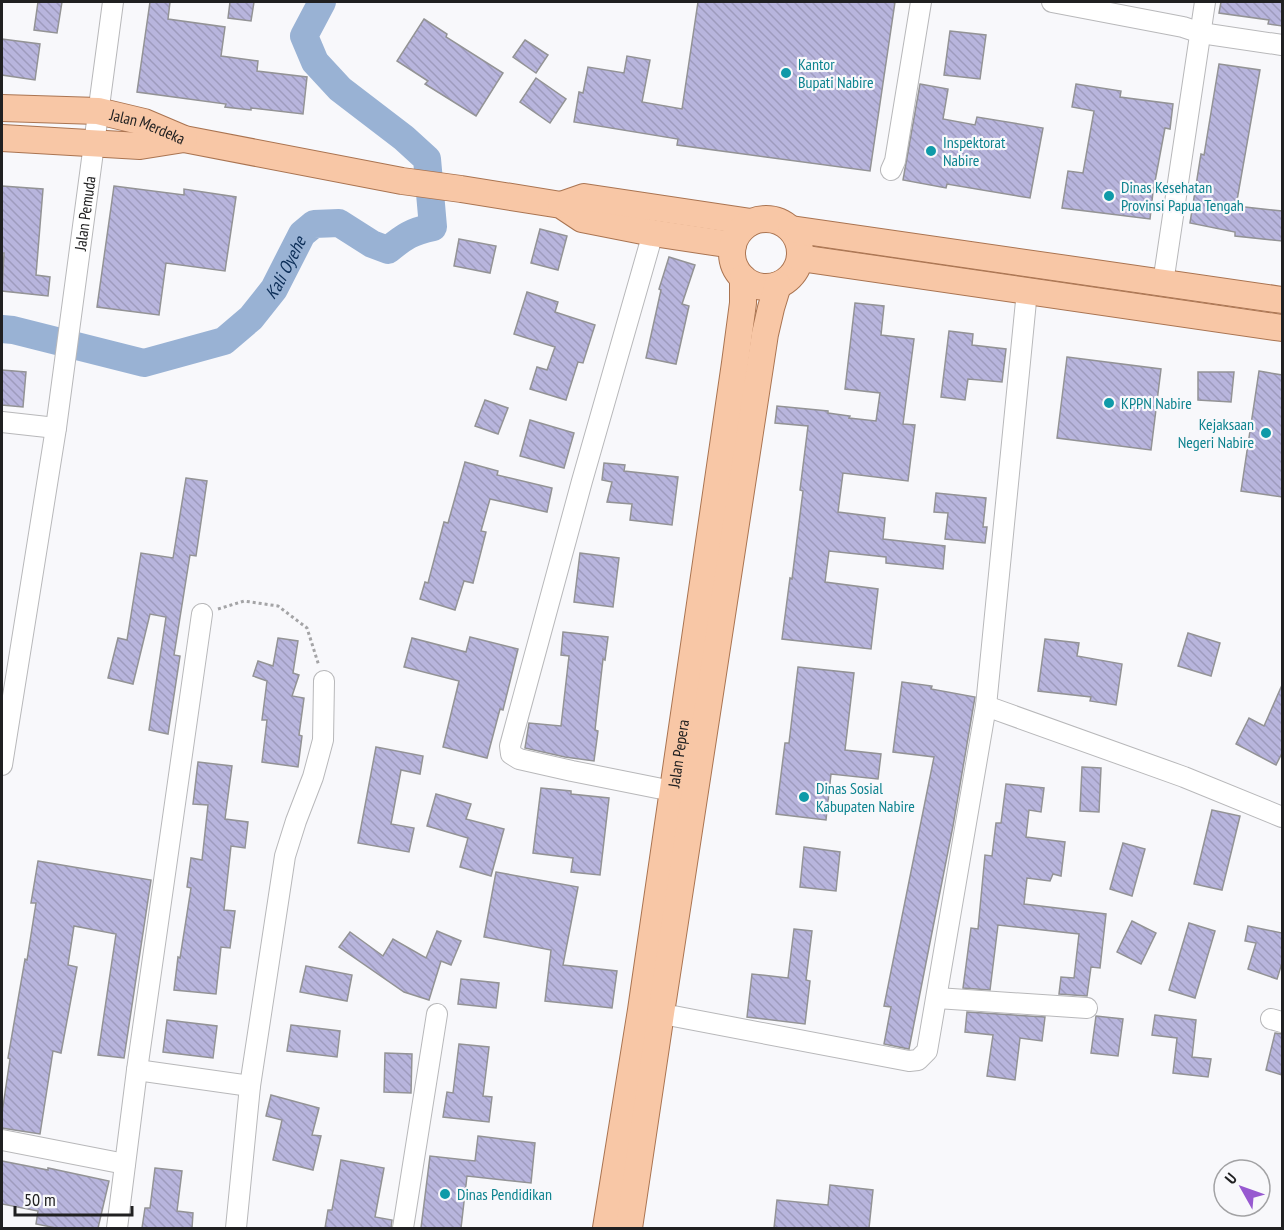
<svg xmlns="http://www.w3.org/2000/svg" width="1284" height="1230" font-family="'PT Sans Narrow',sans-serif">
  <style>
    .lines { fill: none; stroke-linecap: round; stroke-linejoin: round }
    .river { stroke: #99b2d4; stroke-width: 28 }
    .building { fill: url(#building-back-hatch); stroke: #939395; stroke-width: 1.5 }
    .minor-casing { stroke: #b8b8ba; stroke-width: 22 }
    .major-casing { stroke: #aa7451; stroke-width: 28 }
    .path { stroke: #a4a4a6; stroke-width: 3; stroke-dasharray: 3 3; stroke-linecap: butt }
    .minor { stroke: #fff; stroke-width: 20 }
    .major { stroke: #f8c7a6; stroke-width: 26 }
    .culture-dot { fill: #0f9aa8; stroke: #f8f8fb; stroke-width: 2 }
    .labels { text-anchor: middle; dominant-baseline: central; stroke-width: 4.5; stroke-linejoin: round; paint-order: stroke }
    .culture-label { font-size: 16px; fill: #0d838f; stroke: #f8f8fb; text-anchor: start }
    .street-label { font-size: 16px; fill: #202021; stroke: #f8f8fb }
    .water-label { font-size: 18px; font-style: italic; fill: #0b2d57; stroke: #f8f8fb }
  </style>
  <defs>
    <pattern id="building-back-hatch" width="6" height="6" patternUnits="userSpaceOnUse" patternTransform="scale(1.5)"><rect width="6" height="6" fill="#b8b5dd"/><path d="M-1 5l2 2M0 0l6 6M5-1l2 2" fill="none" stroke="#9e9bbd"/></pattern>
  </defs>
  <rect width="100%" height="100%" fill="#f8f8fb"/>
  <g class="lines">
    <path class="river" id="s1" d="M2 329 13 330 144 363 224 341 251 318 274 289 302 234 314 224 339 223 372 244 388 250C405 236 411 232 433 227L427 159 404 138 340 89 315 62 304 36 322 2"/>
  </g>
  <g class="building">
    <polygon points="38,2 62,2 57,33 34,30"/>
    <polygon points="150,2 170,2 168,19 225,27 221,56 258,61 257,71 307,77 303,114 251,108 251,110 225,107 226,104 137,92"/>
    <polygon points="230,2 254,2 251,21 228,18"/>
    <polygon points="698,2 895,2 870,171 677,145 678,139 574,122 579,92 583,93 588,67 624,73 627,56 650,60 642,102 682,109"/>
    <polygon points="1221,2 1282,2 1282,26 1268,24 1269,20 1219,13"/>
    <polygon points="424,19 447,34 446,37 503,73 476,116 425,84 428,81 397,61"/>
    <polygon points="950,31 986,35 980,79 944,75"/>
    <polygon points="2,39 40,44 35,80 2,75"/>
    <polygon points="525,40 548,55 536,73 513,57"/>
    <polygon points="1219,64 1260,70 1236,206 1282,211 1282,241 1235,236 1235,232 1190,223 1201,154 1204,155"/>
    <polygon points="536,78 566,99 550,123 520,102"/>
    <polygon points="920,84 948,89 943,119 975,125 977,117 1043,128 1030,198 947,184 946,188 903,180"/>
    <polygon points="1076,84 1121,91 1120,97 1173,104 1170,129 1165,128 1153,192 1150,219 1062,208 1068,171 1083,173 1094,111 1072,107"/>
    <polygon points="2,186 43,189 36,275 50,277 48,296 2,291 4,253 2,253"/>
    <polygon points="114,186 184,195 184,189 236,197 225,271 166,263 159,315 97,307"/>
    <polygon points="540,229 567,236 558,270 531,263"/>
    <polygon points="459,239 496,246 490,273 454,266"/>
    <polygon points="669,257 695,265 682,304 689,306 676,364 646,358 661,290 659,289"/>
    <polygon points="527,292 558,302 555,312 595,325 583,363 578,362 566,400 530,389 537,367 547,370 555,347 514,334"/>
    <polygon points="855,303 884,306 881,335 914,339 903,424 915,425 908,481 843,473 838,512 885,518 883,539 945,546 943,569 886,563 886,557 829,551 825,582 878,589 871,649 782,639 790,578 792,579 803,491 800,490 808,426 775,423 777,406 828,411 828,413 850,416 849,418 876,421 880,393 845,389"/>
    <polygon points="949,331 973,334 972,345 1006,349 1002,382 968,379 965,400 941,397"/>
    <polygon points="1067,357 1161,369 1151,450 1057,438"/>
    <polygon points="2,370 26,372 23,407 2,405"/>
    <polygon points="1259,371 1282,375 1282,497 1241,491"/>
    <polygon points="1198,372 1234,372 1231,402 1198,400"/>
    <polygon points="485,400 508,408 498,434 475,426"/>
    <polygon points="530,420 574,433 564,468 520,456"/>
    <polygon points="465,462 498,471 497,475 552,488 547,512 490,499 481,531 486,532 473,583 464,581 455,610 420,599 425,582 428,583 444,522 448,523"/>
    <polygon points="604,463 625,465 624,471 678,477 672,525 630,520 632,504 607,502 612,482 602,480"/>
    <polygon points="186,478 207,481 196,556 190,555 174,655 180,656 168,734 149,730 166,617 150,614 133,684 108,678 118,638 127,640 141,553 173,558"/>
    <polygon points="936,493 986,498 983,527 987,527 985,543 945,539 948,513 934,512"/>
    <polygon points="580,553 619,558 613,607 574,602"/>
    <polygon points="563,632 608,637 605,660 603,659 595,730 598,731 594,761 565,757 525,748 529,723 561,726 569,656 561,655"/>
    <polygon points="1188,633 1220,643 1211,676 1178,666"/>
    <polygon points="470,637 518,649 503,710 500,709 487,758 443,747 459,681 404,667 412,638 466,652"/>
    <polygon points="278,638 298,641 293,673 299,675 292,696 304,698 299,735 302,736 298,767 262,762 267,720 262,720 267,681 253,676 258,661 273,666"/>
    <polygon points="1045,639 1079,643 1077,656 1122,664 1116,705 1090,701 1091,697 1038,691"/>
    <polygon points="798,667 854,673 845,750 881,754 878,779 831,774 826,820 776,814 785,743 789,743"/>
    <polygon points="902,682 932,686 931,689 975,697 953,826 909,1049 884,1044 891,1007 884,1006 934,757 893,752"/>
    <polygon points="1282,685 1282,753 1276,765 1236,744 1249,718 1264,726"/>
    <polygon points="376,747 423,756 420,774 401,770 391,824 414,828 409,852 358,843"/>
    <polygon points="198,762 232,766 225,819 248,822 245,848 231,846 224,910 235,911 230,948 221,947 216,994 174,990 178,957 180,958 191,888 187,887 191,858 202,860 208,805 193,804"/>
    <polygon points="1082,767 1101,768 1099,812 1080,811"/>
    <polygon points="1006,784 1044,788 1041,812 1029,810 1026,837 1065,842 1061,876 1053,874 1050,881 1027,878 1024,904 1106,914 1100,968 1091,967 1087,996 1059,994 1061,977 1074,978 1079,934 998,925 990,990 963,988 971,928 978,929 985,855 992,856 996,823 1001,823"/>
    <polygon points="541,788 571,791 571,794 609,798 600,875 571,872 573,858 533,853"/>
    <polygon points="436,794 471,804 466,819 504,829 491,876 460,867 468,838 427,826"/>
    <polygon points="1212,810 1240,816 1222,890 1194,884"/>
    <polygon points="1123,843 1145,849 1132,896 1110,889"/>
    <polygon points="804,847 840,852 836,891 800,887"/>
    <polygon points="38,861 151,880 124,1058 98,1055 116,934 74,926 68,965 77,967 61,1053 53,1051 40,1134 2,1128 2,1113 10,1059 8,1058 25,959 27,960 36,903 31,903"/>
    <polygon points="496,872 578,887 563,965 617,971 612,1008 545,1001 551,950 484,937"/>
    <polygon points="1132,921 1156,933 1141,964 1117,952"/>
    <polygon points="1189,923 1215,931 1195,998 1169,990"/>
    <polygon points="1248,926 1282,933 1282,963 1277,979 1248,969 1256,943 1245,941"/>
    <polygon points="794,929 812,931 806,980 810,981 805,1024 747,1017 752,974 788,978"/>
    <polygon points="437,931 461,941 451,965 441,961 429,1000 404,992 339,947 350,932 383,956 393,939 426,958"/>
    <polygon points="306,966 352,975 347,1001 300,992"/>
    <polygon points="461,979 499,983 496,1008 458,1004"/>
    <polygon points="967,1012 1045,1017 1042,1041 1020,1038 1015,1080 987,1076 993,1035 965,1032"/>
    <polygon points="1155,1015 1196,1020 1192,1057 1211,1059 1208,1077 1173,1073 1177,1038 1152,1035"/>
    <polygon points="1096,1016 1123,1019 1118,1056 1091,1053"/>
    <polygon points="167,1020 217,1026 213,1058 163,1052"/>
    <polygon points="291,1025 340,1031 337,1057 287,1051"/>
    <polygon points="1275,1033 1282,1034 1282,1075 1266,1070"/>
    <polygon points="459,1044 489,1047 483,1096 492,1097 489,1122 443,1117 447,1092 453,1093"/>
    <polygon points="385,1053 412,1054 411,1093 384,1092"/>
    <polygon points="271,1095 319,1108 312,1135 321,1136 313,1170 273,1160 282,1120 266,1116"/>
    <polygon points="478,1136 535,1143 531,1183 467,1176 461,1228 421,1228 430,1156 475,1161"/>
    <polygon points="341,1160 384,1168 375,1217 392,1220 391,1228 325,1228 328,1210 332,1210"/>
    <polygon points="2,1161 48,1170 48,1168 109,1181 98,1228 56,1228 36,1224 38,1211 2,1204"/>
    <polygon points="155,1168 182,1171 177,1211 193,1213 192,1228 142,1228 145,1208 150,1208"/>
    <polygon points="830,1185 873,1190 869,1228 774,1228 777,1200 828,1205"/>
  </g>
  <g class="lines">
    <defs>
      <g id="minor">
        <polyline points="1052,2 1183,27 1201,33 1282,45"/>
        <polyline points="891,170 895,161 921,2"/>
        <polyline points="653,233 582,481 510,746 511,754 519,759 572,771 672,791"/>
        <polyline points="1163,283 1205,2"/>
        <polyline points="2,422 56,428"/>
        <polyline points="986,706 1184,777 1282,817"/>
        <path id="s2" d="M2 765 56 428 113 2"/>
        <polyline points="937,998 1087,1008"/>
        <polyline points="647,1011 909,1061 918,1060 927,1051 986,706 1027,291"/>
        <polyline points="1271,1019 1282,1022"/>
        <polyline points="137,1070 250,1086"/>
        <polyline points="2,1140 125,1164"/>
        <polyline points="117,1228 137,1070 202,614"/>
        <polyline points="236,1228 250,1086 285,856 296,821 313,777 323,740 324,681"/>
        <polyline points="403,1228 437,1014"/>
      </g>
      <g id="major">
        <path id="s3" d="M2 108 98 111 144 122 184 139 402 181 461 189 561 205 582 219 653 233 733 245"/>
        <polyline points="2,138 140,146 184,139"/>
        <polyline points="561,205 584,197 751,222"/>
        <circle cx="766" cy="253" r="34"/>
        <polyline points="791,229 1282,300"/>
        <polyline points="800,258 1282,328"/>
        <path id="s4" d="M606 1228 641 1010 735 363 743 303V278"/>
        <polyline points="629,1228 661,1013 765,334 771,308 778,285"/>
      </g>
    </defs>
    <use href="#minor" class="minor-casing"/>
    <use href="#major" class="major-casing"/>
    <polyline class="path" points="218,609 244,601 278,606 307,628 319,666"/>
    <use href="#minor" class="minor"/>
    <use href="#major" class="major"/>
  </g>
  <g class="culture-dot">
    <circle cx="786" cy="73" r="6"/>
    <circle cx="931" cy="151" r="6"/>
    <circle cx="1109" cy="196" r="6"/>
    <circle cx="1109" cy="403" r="6"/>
    <circle cx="1266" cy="433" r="6"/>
    <circle cx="804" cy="797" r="6"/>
    <circle cx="445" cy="1194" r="6"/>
  </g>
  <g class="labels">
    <g class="culture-label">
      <text x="798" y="64">Kantor<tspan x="798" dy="18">Bupati Nabire</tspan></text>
      <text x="943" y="142">Inspektorat<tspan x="943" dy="18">Nabire</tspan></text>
      <text x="1121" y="187">Dinas Kesehatan<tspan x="1121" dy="18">Provinsi Papua Tengah</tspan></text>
      <text x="1121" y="403">KPPN Nabire</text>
      <text x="1254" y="424" text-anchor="end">Kejaksaan<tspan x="1254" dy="18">Negeri Nabire</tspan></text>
      <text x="816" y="788">Dinas Sosial<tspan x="816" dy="18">Kabupaten Nabire</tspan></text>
      <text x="457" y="1194">Dinas Pendidikan</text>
    </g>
    <g class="street-label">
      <text stroke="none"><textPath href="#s3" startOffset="148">Jalan Merdeka</textPath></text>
      <text stroke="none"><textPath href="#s2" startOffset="558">Jalan Pemuda</textPath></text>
      <text stroke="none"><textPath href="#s4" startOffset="480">Jalan Pepera</textPath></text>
    </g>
    <g class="water-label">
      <text stroke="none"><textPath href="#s1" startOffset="326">Kali Oyehe</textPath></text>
    </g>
  </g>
  <rect width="1284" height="1230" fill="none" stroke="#202021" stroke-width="6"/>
  <g transform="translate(1242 1188) rotate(310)"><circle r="28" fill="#f8f8fb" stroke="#a2a2a4" stroke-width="1.5"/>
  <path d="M0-4.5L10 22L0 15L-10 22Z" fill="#9759d0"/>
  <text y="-9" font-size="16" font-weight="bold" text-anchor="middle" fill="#202021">U</text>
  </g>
  <path d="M15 1206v9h117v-9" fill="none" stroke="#202021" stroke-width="3"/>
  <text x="24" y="1206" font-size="18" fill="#202021" stroke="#f8f8fb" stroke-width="4.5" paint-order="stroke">50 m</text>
</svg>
